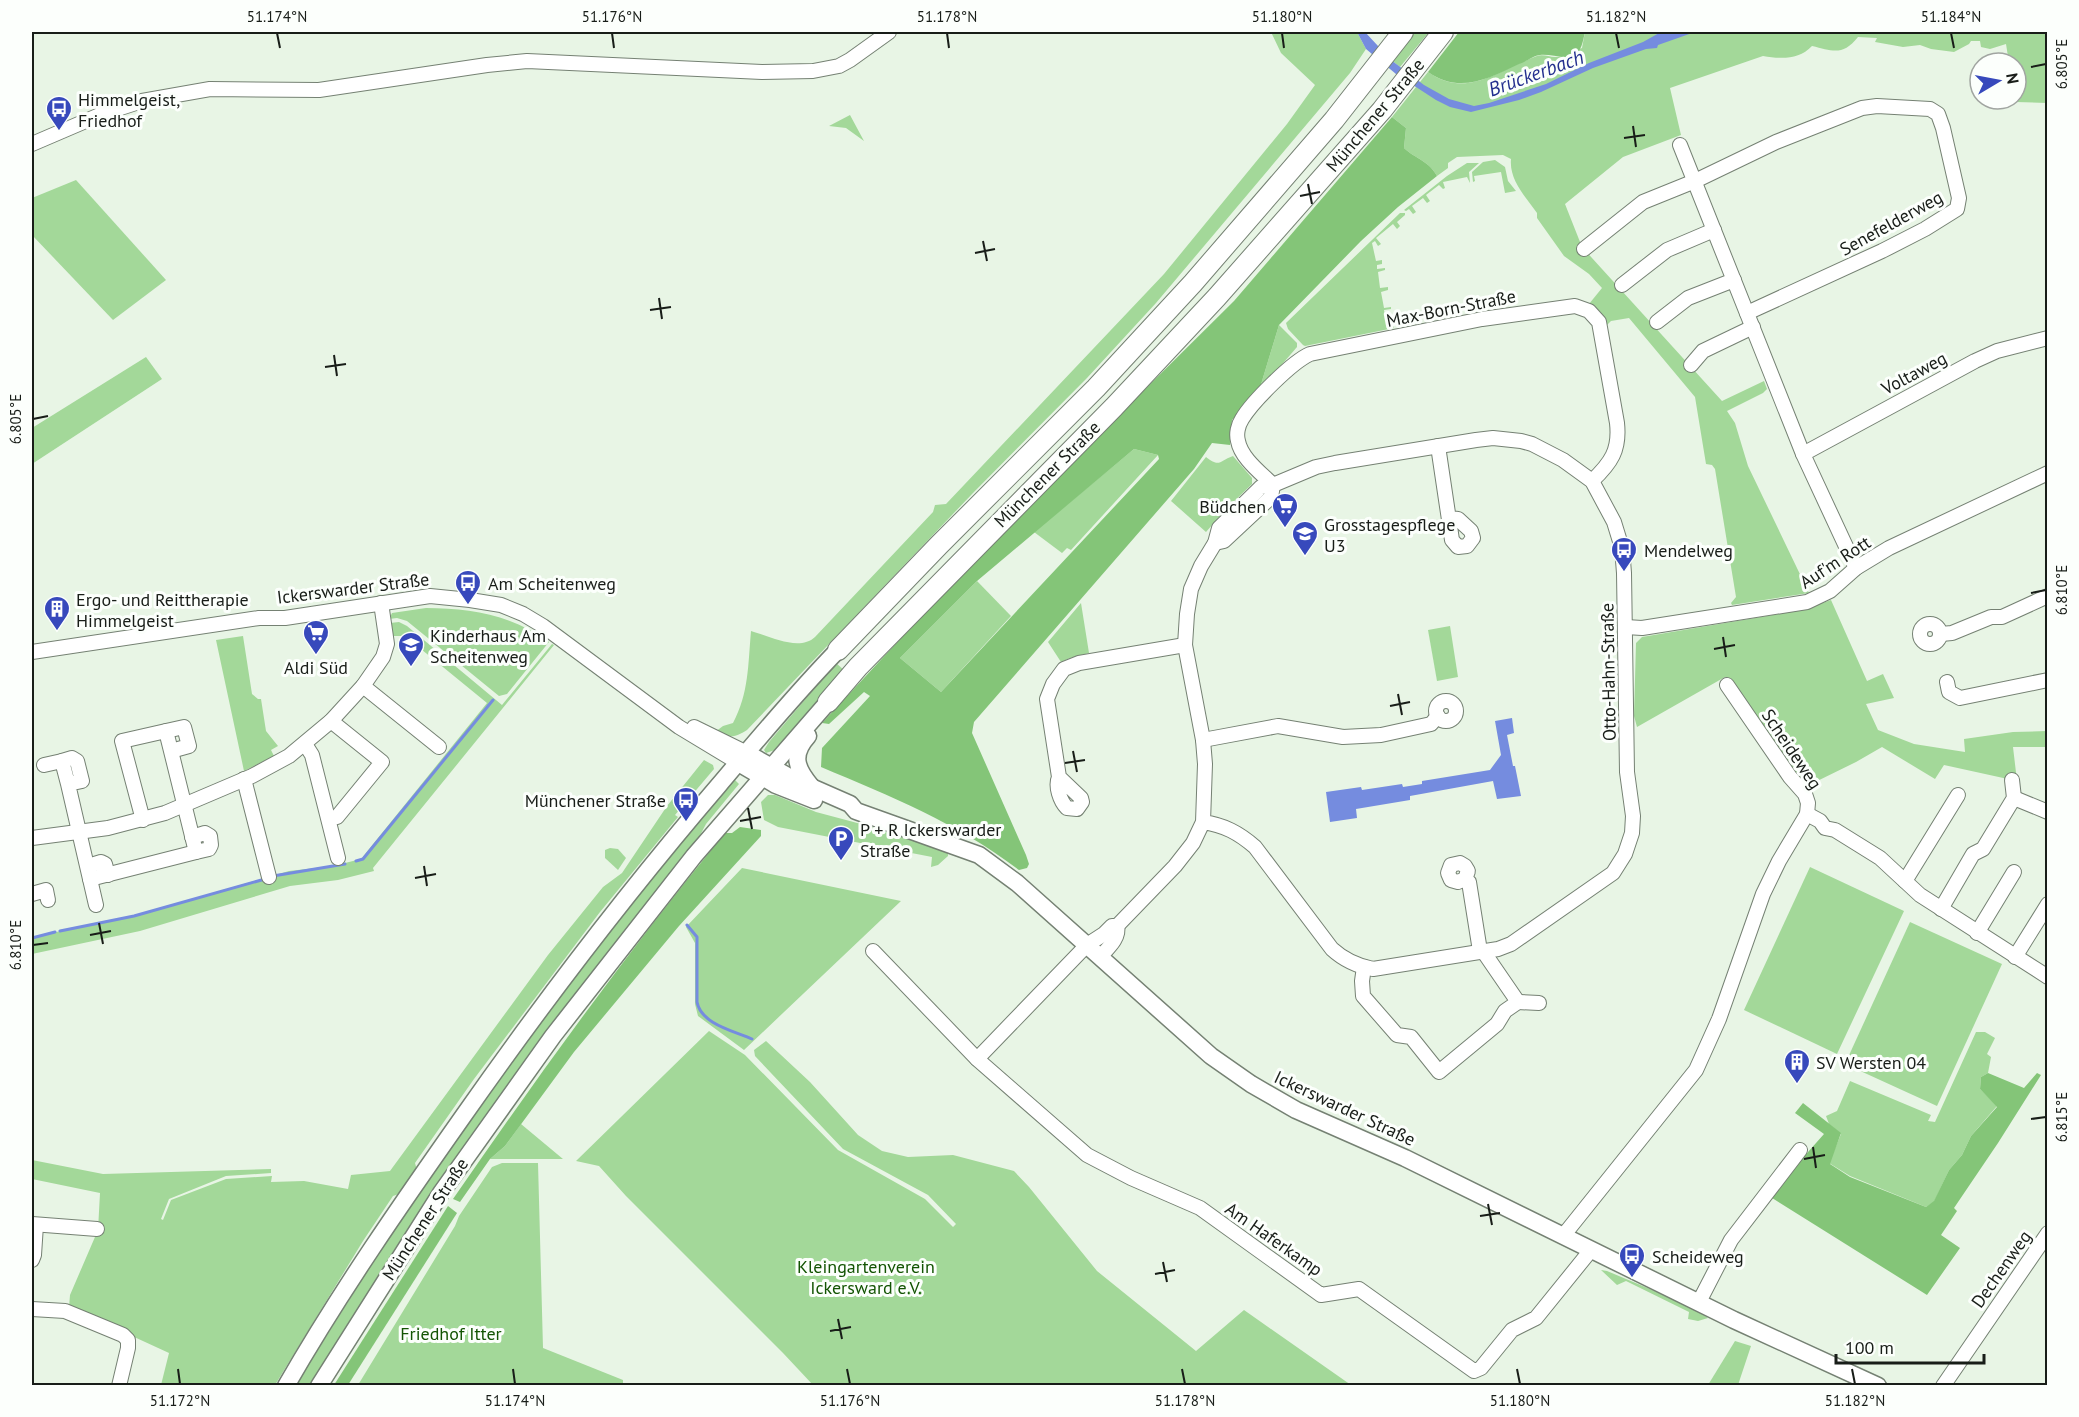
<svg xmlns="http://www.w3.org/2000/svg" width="2079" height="1417" font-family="'PT Sans',sans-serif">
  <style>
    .green { fill: #a3d899 }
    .forest { fill: #84c578; fill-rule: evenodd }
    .water { fill: #758cdf }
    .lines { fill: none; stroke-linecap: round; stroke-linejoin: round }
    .stream { stroke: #758cdf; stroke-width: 3 }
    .minor-casing { stroke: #758173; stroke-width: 16 }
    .major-casing { stroke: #758173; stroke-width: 19 }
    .highway-casing { stroke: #758173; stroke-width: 22 }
    .minor { stroke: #fff; stroke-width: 14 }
    .major { stroke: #fff; stroke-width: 16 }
    .highway { stroke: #fff; stroke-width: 20 }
    .ticks { fill: none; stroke: #181d18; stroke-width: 2 }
    .labels { text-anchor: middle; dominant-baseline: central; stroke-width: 6; stroke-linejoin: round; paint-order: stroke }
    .poi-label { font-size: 18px; fill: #181d18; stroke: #fcfffc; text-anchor: start }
    .street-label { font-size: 18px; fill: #181d18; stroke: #fcfffc }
    .park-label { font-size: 18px; fill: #135403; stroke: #fcfffc }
    .water-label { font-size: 20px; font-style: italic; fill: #232f8e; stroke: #fcfffc }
    .neatline { fill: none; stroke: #181d18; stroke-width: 2 }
    .ticks-label { font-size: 15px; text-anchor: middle; fill: #181d18 }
  </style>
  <rect width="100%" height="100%" fill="#e8f5e5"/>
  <g class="green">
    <path d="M1271 32H1357L1366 49 1350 73 1156 303 1087 378 973 493 747 730C735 738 728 738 715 732L723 726 733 723C749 693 748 665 751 631 769 636 799 652 815 637L933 512 935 505 946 504 1164 274 1287 124 1315 85 1281 53Z"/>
    <polygon points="1414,32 1429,32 1400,67 1391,60"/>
    <path d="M1585 32H2047V103L2016 102V63H2009L2006 44 1990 49 1981 47 1980 41H1971L1969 44 1954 52 1931 49 1920 45 1903 47 1875 42 1877 38 1858 37C1843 56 1833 51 1812 46 1799 60 1781 59 1763 56L1670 88 1681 135 1623 157 1565 204 1582 247 1722 401 1764 381 1767 389 1763 393 1727 411 1735 423 1748 466 1809 593 1732 605 1731 603 1736 597 1715 469 1712 465 1706 464 1695 397 1629 318 1611 321 1607 325 1599 312 1589 304 1602 288 1589 274 1564 256 1537 218V213C1525 196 1509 180 1511 159L1503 155 1457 157 1448 163V168L1437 176C1429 161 1416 159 1404 148L1406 128 1392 117 1428 72C1468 100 1499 69 1537 56 1543 54 1549 57 1555 57 1564 57 1573 51 1582 48Z"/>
    <polygon points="850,115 864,141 846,128 829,126"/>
    <polygon points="1495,160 1505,167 1508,181 1516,191 1505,193 1501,172 1474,176 1475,181 1473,182 1472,172 1483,162"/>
    <polygon points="1467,163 1479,163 1469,172 1470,183 1467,177 1443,182 1445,188 1443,189 1439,185 1426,195 1430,201 1427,203 1423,198 1412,206 1416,212 1413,214 1409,209 1406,211 1404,210 1447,176"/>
    <polygon points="76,180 166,280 113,320 32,235 32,198"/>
    <polygon points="1400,213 1405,213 1405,215 1397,222 1400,226 1397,229 1393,224 1376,238 1381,244 1378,246 1375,241 1372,243 1376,261 1382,260 1382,264 1377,265 1377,269 1385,268 1385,270 1378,272 1380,288 1388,287 1388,290 1381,292 1384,308 1391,307 1391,309 1384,310 1387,328 1394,326 1394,328 1305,346 1303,345 1288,329 1286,323"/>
    <polygon points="1279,325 1297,343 1297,347 1259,391"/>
    <polygon points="146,357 162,379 32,464 32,428"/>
    <polygon points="1134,449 1158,455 1071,550 1067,548 1062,553 1034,532"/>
    <path d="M1233 456 1252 478V484L1226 509 1206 532 1171 501 1206 457C1220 468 1219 461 1233 456Z"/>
    <polygon points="977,581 1011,616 941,692 900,658"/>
    <polygon points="1831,600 1867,681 1883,674 1894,698 1866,704 1878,730 1914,744 1965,752 1964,739 2013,732 2047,731 2047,747 2013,747 2017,781 1944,765 1935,779 1882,747 1856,762 1803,788 1791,775 1728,677 1725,677 1637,727 1634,716 1636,643 1642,637 1802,610"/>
    <polygon points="1081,603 1089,653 1070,658 1061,662 1048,642"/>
    <path d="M426 608C470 608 512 615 549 642L507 694 499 696 407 621 397 618 389 619 392 613Z"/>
    <polygon points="399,622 407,626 502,705 552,644 554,645 373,868 374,871 338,880 290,886 140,931 32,954 32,937 134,916 289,871 333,866 361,859 487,703 405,636 391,636 390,623"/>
    <polygon points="1450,626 1458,677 1437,681 1428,630"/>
    <polygon points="243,636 252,694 258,699 261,699 266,731 278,746 271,750 274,756 244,771 216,640"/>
    <polygon points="836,663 845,671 775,750 766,753 764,750 769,742"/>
    <polygon points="704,760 713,765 714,769 675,815 678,817 600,912 474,1079 415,1163 417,1170 402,1193 393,1196 363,1241 275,1385 161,1385 169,1353 69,1307 70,1295 98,1230 100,1193 32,1179 32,1160 103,1174 271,1169 271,1173 226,1176 169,1199 161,1219 163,1220 171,1200 226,1179 272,1176 271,1182 304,1181 348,1189 351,1175 390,1171 548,955 603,887 622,873 667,806"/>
    <polygon points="733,778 739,784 706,824 696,843 311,1385 295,1386 378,1254 484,1097 624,910"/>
    <polygon points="768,795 775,795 816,812 906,836 948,852 948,856 938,865 931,867 932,857 778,827 764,820 761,802"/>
    <polygon points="610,848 618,849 626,858 618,870 605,858 605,850"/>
    <polygon points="1810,867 1904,911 1837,1054 1744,1010"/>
    <polygon points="742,868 901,901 744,1050 698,1016 695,1004 695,943 686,927"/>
    <polygon points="1910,922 2002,964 1937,1106 1845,1064"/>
    <polygon points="709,1031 745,1055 838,1150 925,1199 953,1227 956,1224 928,1195 843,1149 755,1056 754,1050 766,1041 810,1082 858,1135 882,1151 908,1157 953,1155 1014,1171 1029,1187 1097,1271 1196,1351 1244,1310 1351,1385 813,1385 783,1353 626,1196 599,1166 576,1161"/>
    <polygon points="1976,1032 1985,1032 1995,1038 1987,1054 1991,1057 1988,1073 1981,1077 1980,1089 1997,1106 1971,1136 1962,1155 1949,1170 1934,1202 1926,1207 1850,1176 1829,1163 1841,1134 1829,1124 1826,1116 1837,1111 1850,1081 1931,1115 1928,1121 1935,1122"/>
    <polygon points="521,1124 563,1159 490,1159 505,1146"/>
    <polygon points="502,1163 538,1163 543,1348 623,1380 623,1385 358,1385 455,1226 459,1216 492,1167"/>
    <polygon points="1601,1270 1607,1271 1650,1289 1698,1311 1708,1318 1698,1321 1688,1319 1689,1312 1626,1281 1617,1285"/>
    <polygon points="1735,1341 1751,1346 1738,1385 1708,1385"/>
  </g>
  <g class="forest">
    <path d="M1459 32H1585C1583 40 1582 52 1573 56 1562 59 1551 54 1540 55 1534 55 1526 62 1519 64 1488 79 1459 94 1428 72Z"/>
    <path d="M1392 117 1406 128 1404 148C1416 159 1429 161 1437 176L1398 207 1361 241 1279 325 1259 391 1232 420 1230 445 1212 443 1194 469 974 722 972 733 1026 855 1029 864 1027 868 1019 870C959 824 890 796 821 767L822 748 870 696 864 692 829 724 822 723 987 546 1234 301ZM1134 449 1158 455 1159 459 941 692 900 658 977 581Z"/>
    <path d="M740 827 761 830V836L679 926 574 1052 505 1146 490 1159 460 1202 453 1199C540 1073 628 951 725 833H732Z"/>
    <polygon points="1988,1073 2024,1088 2037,1073 2041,1075 1998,1143 1954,1208 1957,1211 1941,1235 1960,1248 1927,1295 1769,1196 1824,1134 1795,1113 1803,1103 1841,1133 1830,1164 1850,1177 1926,1207 1934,1201 1949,1170 1962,1155 1971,1136 1997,1107 1980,1089 1981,1077"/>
    <polygon points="448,1206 457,1213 348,1385 334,1385"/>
  </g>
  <g class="water">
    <polygon points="1357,32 1365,32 1391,60 1424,85 1449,99 1474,106 1489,103 1546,84 1589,63 1643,42 1661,32 1695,32 1658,45 1657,48 1646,49 1593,68 1541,92 1519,100 1471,112 1450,107 1436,100 1396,74 1366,49"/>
    <polygon points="1512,718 1514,733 1507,735 1513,766 1515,766 1521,796 1497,799 1493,781 1410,796 1410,800 1356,809 1357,818 1330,822 1326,792 1361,787 1362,790 1402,784 1403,787 1422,784 1422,781 1490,770 1501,755 1495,721"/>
  </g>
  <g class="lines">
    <g class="stream">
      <polyline points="356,861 363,859 376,843 493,700"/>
      <polyline points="273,876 345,864"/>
      <path d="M687 925 697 937V1002C701 1024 734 1031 752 1039"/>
      <polyline points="60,931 134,916 265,879"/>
      <polyline points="32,938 55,932"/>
    </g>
    <defs>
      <g id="minor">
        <polyline points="32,144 102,114 142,101 210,89 319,90 487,65 527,61 762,72 813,71 839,66 850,60 889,32"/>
        <polyline points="1680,145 1803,454 1856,568"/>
        <polyline points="1584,249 1643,202 1695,181 1776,142 1862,108 1877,106 1930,109 1938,114 1943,128 1959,198 1957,209 1925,229 1882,251 1747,313"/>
        <polyline points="1622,285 1667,250 1714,230"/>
        <polyline points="1657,322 1688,298 1734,280"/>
        <polyline points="1691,365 1703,351 1753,327"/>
        <polyline points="1438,446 1452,540 1458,547 1467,546 1473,538 1471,531 1458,519 1449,518"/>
        <polyline points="1803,454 1975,361 1997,351 2048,338"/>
        <path d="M1273 485C1261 473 1241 458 1238 441 1236 434 1238 425 1242 419 1252 402 1292 362 1310 354L1482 319 1575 306 1589 311 1599 322 1617 423C1620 450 1611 463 1592 481"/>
        <polyline points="1215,543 1224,541 1271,497 1273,485"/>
        <circle cx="1930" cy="634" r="10"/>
        <polyline points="1626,627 1642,628 1807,602 1830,591 1856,568 1889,548 2048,473"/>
        <polyline points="1941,634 1952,633 1991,617 2002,617 2048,596"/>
        <polyline points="32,652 259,618 285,618 430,596 470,600 501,605 523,614 543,626 679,727 737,762"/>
        <polyline points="1947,682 1949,692 1960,698 2048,680"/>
        <polyline points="363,686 439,747"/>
        <circle cx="1446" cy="711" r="10"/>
        <polyline points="694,727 745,752"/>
        <polyline points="1203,740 1278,726 1343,737 1381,735 1431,724 1438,716"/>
        <polyline points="305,744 312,755 338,858"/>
        <polyline points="44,765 62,761"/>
        <path d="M1059 777 1081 798 1082 802 1077 809 1067 808C1060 801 1055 786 1059 777L1047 699 1053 684 1064 669 1079 663 1185 645"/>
        <polyline points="244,779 269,877"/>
        <polyline points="68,784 62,761 72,758 77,761 82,781 68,784 96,905"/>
        <polyline points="2014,798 2048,812"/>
        <polyline points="1807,814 1820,821 1825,828 1835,830 1880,858 1920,895 2048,977"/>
        <polyline points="329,819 337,817 382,762 331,721"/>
        <polyline points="143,820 122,741 166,731"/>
        <path d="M1203 822C1224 825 1239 833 1255 847L1332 949C1344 960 1357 966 1373 969L1498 949 1511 944 1613 873 1625 854 1632 833 1633 816 1627 772 1624 573 1622 548 1614 522 1592 481 1563 460 1532 444 1521 441 1493 438 1476 440 1335 463 1316 467 1273 485 1261 487 1257 491 1219 528 1215 543 1201 566 1191 589 1187 614 1185 645 1203 740 1205 764 1203 822 1193 843 1175 866 1117 926H1112L1104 934 1087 945 977 1059 1087 1155 1131 1178 1200 1208 1321 1295 1359 1289 1474 1371 1481 1368 1512 1330 1536 1318 1591 1250"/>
        <polyline points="192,837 205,833 210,836 211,845 209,849 196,852"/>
        <polyline points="32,838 108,828 165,813 252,776 289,756 331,721 363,686 383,657 387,644 381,603"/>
        <polyline points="88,866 101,862 105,864 108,875"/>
        <polyline points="90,879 196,852 171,751 189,746 184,727 166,731 171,751"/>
        <polyline points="1465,879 1458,882 1451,880 1448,873 1451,865 1460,863 1465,866 1468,871 1465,879 1469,882 1480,951"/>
        <polyline points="1905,881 1958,795"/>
        <polyline points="32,894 46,890 48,900"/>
        <polyline points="1941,909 1973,854 1983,849 2014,798 2012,780"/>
        <polyline points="1977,933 2014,872"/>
        <polyline points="873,951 977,1059"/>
        <path d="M1100 957C1108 948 1120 938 1117 926"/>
        <polyline points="2015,957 2048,904"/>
        <polyline points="1364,967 1362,981 1363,996 1397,1035 1411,1037 1439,1072 1497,1024 1505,1011 1518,1002 1483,951"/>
        <polyline points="1518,1002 1539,1003"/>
        <polyline points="32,1224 97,1229"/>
        <polyline points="1563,1236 1696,1070 1719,1019 1763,894 1779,861 1807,814 1808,803 1805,794 1790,777 1727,685"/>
        <polyline points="32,1260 34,1255 36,1225"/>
        <polyline points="1699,1302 1731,1240 1800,1150"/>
        <polyline points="32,1309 65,1311 123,1335 128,1340 128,1348 119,1386"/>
        <polyline points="1943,1386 2048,1233"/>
      </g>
      <g id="major">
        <path d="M808 736C791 755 796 768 811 786"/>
        <polyline points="745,752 793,779 850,804 856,811 979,855 1017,883 1211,1056 1251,1084 1296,1110 1405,1158 1734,1320 1878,1386"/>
        <polyline points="737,762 776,785 814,800"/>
        <path d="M286 1386C340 1292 402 1203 464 1115 544 1001 628 891 719 785 758 739 796 693 838 650"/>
        <polyline points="319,1386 441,1193 553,1036 694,856 828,702"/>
      </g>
      <g id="highway">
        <polyline points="838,650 939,545 1096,388 1193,283 1334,120 1403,32"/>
        <polyline points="828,702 858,667 1114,407 1217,297 1382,110 1443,32"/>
      </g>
    </defs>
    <use href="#minor" class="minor-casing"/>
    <use href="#major" class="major-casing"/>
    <use href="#highway" class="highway-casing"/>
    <use href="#minor" class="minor"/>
    <use href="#major" class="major"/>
    <use href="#highway" class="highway"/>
  </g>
  <path class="ticks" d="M277 33 280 48M612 33 614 48M947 33 949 48M1282 33 1284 48M1616 33 1619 48M1951 33 1954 48M2031 67 2046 64M1633 126 1636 147M1624 138 1645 135M1308 184 1312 204M1300 196 1320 192M983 241 987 261M975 253 995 249M659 298 662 319M650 310 671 307M334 355 337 376M325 367 346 364M33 419 48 416M2031 593 2046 590M1723 637 1726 657M1714 649 1735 645M1398 694 1402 715M1390 706 1410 702M1073 751 1077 772M1065 763 1085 760M748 808 752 829M740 821 761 817M424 866 427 886M415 878 436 874M99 923 103 944M90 935 111 931M33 945 48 943M2031 1119 2046 1117M1813 1147 1816 1168M1804 1159 1825 1155M1488 1204 1492 1225M1480 1216 1500 1213M1163 1262 1167 1282M1155 1274 1175 1270M838 1319 842 1339M830 1331 851 1327M178 1369 180 1384M513 1369 515 1384M847 1369 850 1384M1182 1369 1185 1384M1517 1369 1520 1384M1852 1369 1855 1384"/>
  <defs>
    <symbol id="bus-pin" viewBox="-11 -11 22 30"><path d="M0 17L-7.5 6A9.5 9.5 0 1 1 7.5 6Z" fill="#3749bc" stroke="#fcfffc"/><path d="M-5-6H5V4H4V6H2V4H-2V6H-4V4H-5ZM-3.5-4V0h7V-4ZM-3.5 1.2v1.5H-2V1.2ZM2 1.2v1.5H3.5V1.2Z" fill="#fff"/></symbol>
    <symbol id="supermarket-pin" viewBox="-11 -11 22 30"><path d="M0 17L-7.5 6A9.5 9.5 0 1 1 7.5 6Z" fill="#3749bc" stroke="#fcfffc"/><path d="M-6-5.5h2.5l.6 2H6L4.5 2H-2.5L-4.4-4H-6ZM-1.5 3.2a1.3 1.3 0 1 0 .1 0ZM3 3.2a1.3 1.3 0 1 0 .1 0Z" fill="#fff"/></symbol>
    <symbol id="school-pin" viewBox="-11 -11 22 30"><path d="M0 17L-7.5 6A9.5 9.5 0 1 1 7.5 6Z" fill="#3749bc" stroke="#fcfffc"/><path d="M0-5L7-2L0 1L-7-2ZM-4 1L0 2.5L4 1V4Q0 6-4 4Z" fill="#fff"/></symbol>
    <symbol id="building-pin" viewBox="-11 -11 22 30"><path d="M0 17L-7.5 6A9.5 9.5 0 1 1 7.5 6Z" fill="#3749bc" stroke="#fcfffc"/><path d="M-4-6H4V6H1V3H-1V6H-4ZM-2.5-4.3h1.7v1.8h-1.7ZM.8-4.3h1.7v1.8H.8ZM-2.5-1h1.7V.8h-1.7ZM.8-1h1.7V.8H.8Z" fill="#fff"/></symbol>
    <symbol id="parking-pin" viewBox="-11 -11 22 30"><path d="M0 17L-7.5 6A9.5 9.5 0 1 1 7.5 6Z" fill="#3749bc" stroke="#fcfffc"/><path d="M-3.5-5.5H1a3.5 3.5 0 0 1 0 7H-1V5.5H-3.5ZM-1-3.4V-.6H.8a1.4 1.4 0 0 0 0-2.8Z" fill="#fff"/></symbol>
  </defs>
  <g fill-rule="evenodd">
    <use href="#bus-pin" x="44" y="94" width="30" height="40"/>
    <use href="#supermarket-pin" x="1270" y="491" width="30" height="40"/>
    <use href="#school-pin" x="1290" y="519" width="30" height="40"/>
    <use href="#bus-pin" x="1609" y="535" width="30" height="40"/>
    <use href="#bus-pin" x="453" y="568" width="30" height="40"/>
    <use href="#building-pin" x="42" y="594" width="30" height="40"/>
    <use href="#supermarket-pin" x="301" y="618" width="30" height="40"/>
    <use href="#school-pin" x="396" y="630" width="30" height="40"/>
    <use href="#bus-pin" x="671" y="785" width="30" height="40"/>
    <use href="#parking-pin" x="826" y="824" width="30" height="40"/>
    <use href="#building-pin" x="1782" y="1047" width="30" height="40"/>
    <use href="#bus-pin" x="1617" y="1241" width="30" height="40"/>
  </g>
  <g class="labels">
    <g class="poi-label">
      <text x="78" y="99">Himmelgeist,<tspan x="78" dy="21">Friedhof</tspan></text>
      <text x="1266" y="506" text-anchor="end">Büdchen</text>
      <text x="1324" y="524">Grosstagespflege<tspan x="1324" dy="21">U3</tspan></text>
      <text x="1644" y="550">Mendelweg</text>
      <text x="488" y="583">Am Scheitenweg</text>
      <text x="76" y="599">Ergo- und Reittherapie<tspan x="76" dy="21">Himmelgeist</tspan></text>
      <text x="430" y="635">Kinderhaus Am<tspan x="430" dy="21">Scheitenweg</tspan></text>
      <text x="316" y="667" text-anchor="middle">Aldi Süd</text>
      <text x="666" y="800" text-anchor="end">Münchener Straße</text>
      <text x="860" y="829">P + R Ickerswarder<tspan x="860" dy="21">Straße</tspan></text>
      <text x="1816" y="1062">SV Wersten 04</text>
      <text x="1652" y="1256">Scheideweg</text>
    </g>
    <g class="street-label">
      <text transform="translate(1375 115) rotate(-50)">Münchener Straße</text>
      <text transform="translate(1891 223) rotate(-29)">Senefelderweg</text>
      <text transform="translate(1451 308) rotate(-11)">Max-Born-Straße</text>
      <text transform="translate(1914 373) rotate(-28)">Voltaweg</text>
      <text transform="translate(1047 474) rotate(-45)">Münchener Straße</text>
      <text transform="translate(1835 562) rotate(-33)">Auf'm Rott</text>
      <text transform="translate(353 588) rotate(-7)">Ickerswarder Straße</text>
      <text transform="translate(1608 672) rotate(-91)">Otto-Hahn-Straße</text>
      <text transform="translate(1792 749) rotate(56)">Scheideweg</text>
      <text transform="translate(1345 1108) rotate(25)">Ickerswarder Straße</text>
      <text transform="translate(425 1219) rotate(-57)">Münchener Straße</text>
      <text transform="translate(1274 1239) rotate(35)">Am Haferkamp</text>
      <text transform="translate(2001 1269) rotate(-55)">Dechenweg</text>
    </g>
    <g class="park-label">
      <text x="866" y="1266">Kleingartenverein<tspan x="866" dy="21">Ickersward e.V.</tspan></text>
      <text x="451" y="1333">Friedhof Itter</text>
    </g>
    <g class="water-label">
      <text transform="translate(1536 73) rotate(-20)">Brückerbach</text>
    </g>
  </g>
  <rect width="2079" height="1417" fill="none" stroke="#fcfffc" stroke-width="66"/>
  <g transform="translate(1998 81) rotate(80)"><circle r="28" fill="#fcfffc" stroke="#a1a5a1" stroke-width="1.5"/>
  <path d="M0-4.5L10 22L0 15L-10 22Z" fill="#3749bc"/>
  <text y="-9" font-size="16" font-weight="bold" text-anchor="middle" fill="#181d18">N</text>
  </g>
  <path d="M1836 1354v9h148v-9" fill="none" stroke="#181d18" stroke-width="3"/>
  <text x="1845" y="1354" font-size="18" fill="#181d18" stroke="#fcfffc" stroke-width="4.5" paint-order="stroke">100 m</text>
  <rect x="33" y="33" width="2013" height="1351" class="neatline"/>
  <g class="ticks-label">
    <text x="277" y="22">51.174°N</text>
    <text x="612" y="22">51.176°N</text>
    <text x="947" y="22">51.178°N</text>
    <text x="1282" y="22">51.180°N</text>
    <text x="1616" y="22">51.182°N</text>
    <text x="1951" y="22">51.184°N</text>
    <text transform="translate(2062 64) rotate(-90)" y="5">6.805°E</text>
    <text transform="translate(16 419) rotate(-90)" y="5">6.805°E</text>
    <text transform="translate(2062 590) rotate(-90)" y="5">6.810°E</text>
    <text transform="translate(16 945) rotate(-90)" y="5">6.810°E</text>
    <text transform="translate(2062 1117) rotate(-90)" y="5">6.815°E</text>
    <text x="180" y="1406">51.172°N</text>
    <text x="515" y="1406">51.174°N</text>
    <text x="850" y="1406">51.176°N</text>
    <text x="1185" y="1406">51.178°N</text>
    <text x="1520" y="1406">51.180°N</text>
    <text x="1855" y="1406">51.182°N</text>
  </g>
</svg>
